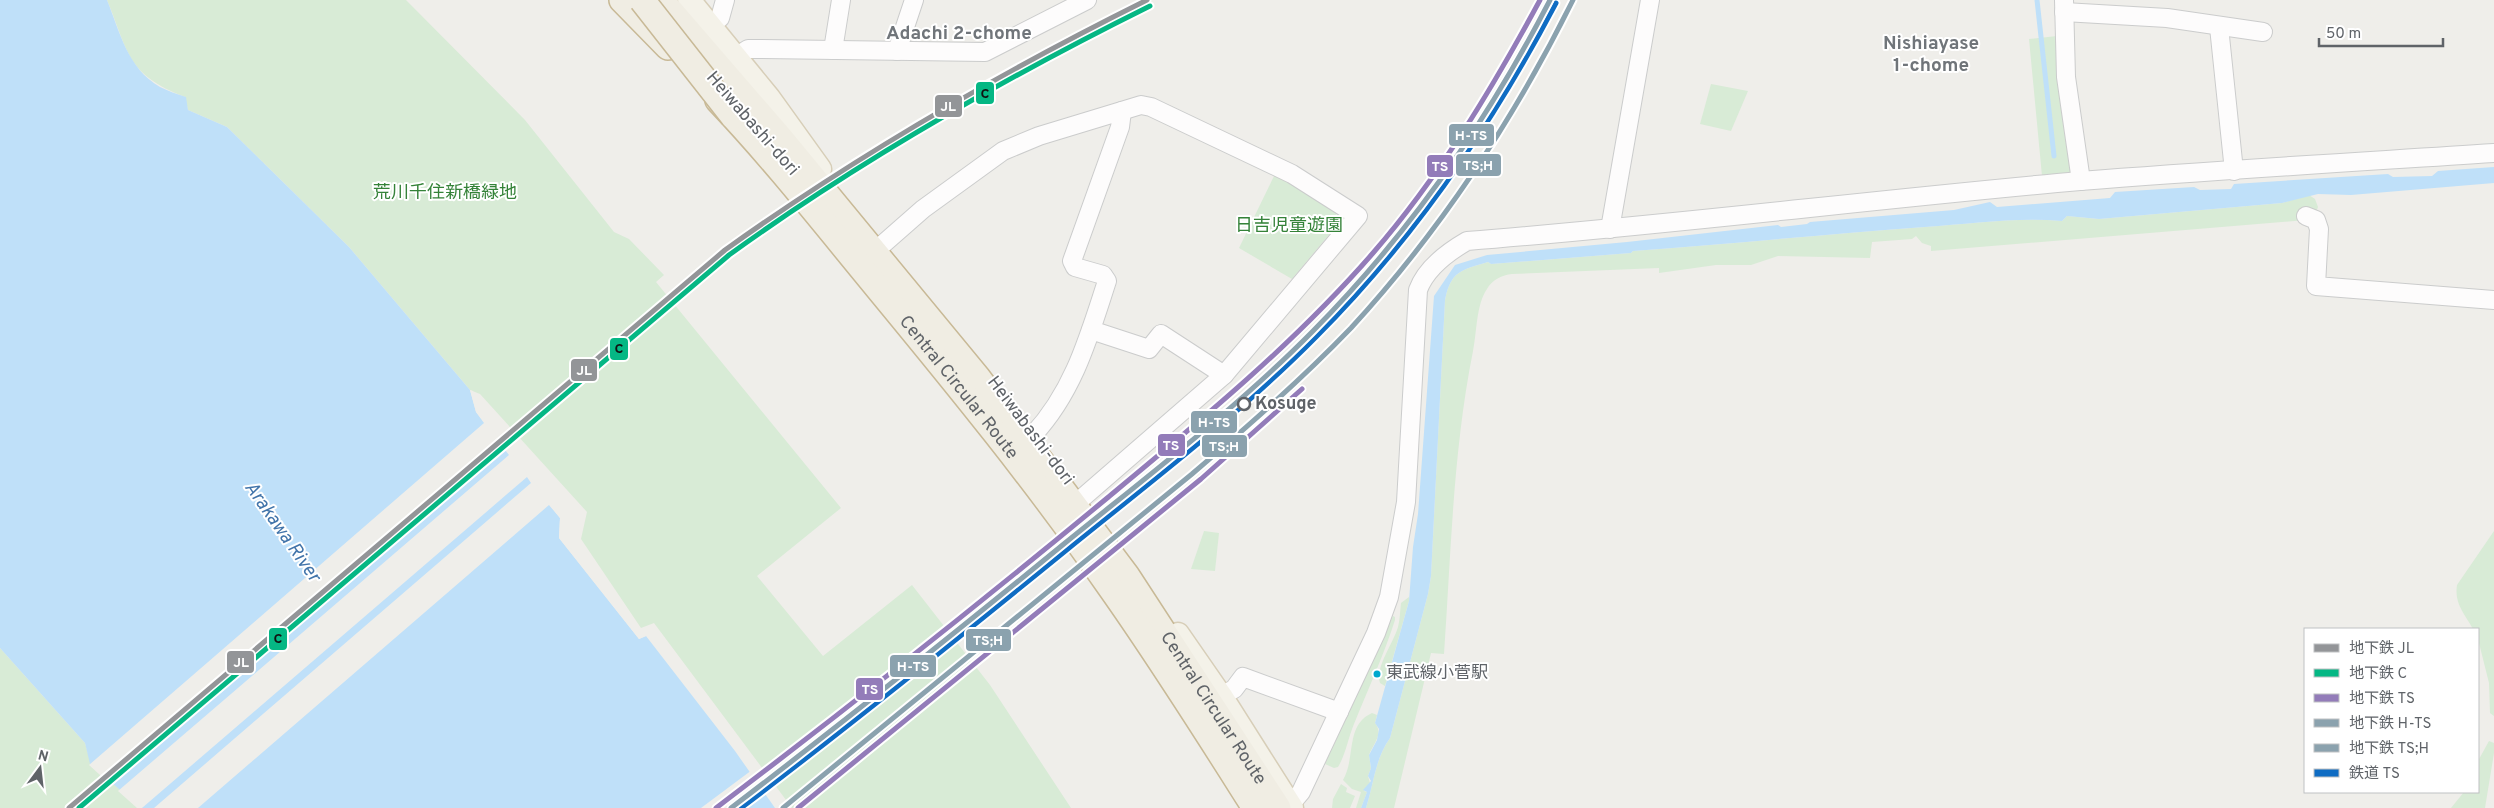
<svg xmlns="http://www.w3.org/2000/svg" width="2494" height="808" font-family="Overpass,'Noto Sans JP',sans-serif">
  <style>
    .green { fill: #d8ebd6 }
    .water { fill: #bfe0f9 }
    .pier { fill: #efeeea }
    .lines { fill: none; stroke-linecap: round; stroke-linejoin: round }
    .stream { stroke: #bfe0f9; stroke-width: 5 }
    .minor-casing { stroke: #cbcccc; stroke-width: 20 }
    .major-casing { stroke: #d7ceb8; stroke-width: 25 }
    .highway-casing { stroke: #c8b996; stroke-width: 28 }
    .minor { stroke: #fdfcfc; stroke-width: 18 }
    .major { stroke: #f4f2e9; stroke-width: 22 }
    .highway { stroke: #f0ede3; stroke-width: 25 }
    .highway-bridge-casing { stroke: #c8b996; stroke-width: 28; stroke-linecap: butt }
    .highway-bridge { stroke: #f0ede3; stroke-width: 25 }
    .rail-1-casing { stroke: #fff; stroke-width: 9 }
    .rail-1 { stroke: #0f6cc3; stroke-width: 5 }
    .metro-1-casing { stroke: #fff; stroke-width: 9 }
    .metro-2-casing { stroke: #fff; stroke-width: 9 }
    .metro-3-casing { stroke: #fff; stroke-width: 9 }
    .metro-4-casing { stroke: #fff; stroke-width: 9 }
    .metro-5-casing { stroke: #fff; stroke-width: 9 }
    .metro-1 { stroke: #939598; stroke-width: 5 }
    .metro-2 { stroke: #05b784; stroke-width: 5 }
    .metro-3 { stroke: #937cb9; stroke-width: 5 }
    .metro-4 { stroke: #8ba2ae; stroke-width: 5 }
    .metro-5 { stroke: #8ba2ae; stroke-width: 5 }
    .stop-dot { fill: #fff; stroke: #5f6368; stroke-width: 2.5 }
    .bus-dot { fill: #00a9ce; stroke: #fff; stroke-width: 2 }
    .labels { text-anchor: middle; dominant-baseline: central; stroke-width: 4; stroke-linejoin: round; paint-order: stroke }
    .bus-label { font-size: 17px; fill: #5f6368; stroke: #fff; text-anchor: start }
    .street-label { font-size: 18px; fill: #5f6368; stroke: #fff }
    .park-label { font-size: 18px; fill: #348238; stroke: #fff }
    .stop-label { font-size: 18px; font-weight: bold; fill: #5f6368; stroke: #fff; text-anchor: start }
    .neighbourhood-label { font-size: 19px; font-weight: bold; fill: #70757a; stroke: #fff }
    .water-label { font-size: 19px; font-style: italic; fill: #4174aa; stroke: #fff }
    .line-badge { stroke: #fff; stroke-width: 2 }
    .badge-label { font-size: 14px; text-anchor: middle; font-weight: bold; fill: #fff }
    .pale-badge-label { font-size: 14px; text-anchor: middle; font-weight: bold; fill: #111 }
  </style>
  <rect width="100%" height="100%" fill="#efeeea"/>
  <g class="green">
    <path d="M107 0H406L525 120 614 232 629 239 664 275 656 282 841 508 757 576 823 656 912 585 990 685 1071 808H792L654 623 641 628 581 539 587 512 480 394 470 390 349 247 227 127 188 110 185 97C126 74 129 53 107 0Z"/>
    <polygon points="2057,36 2073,176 2042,176 2029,39"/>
    <polygon points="1711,84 1748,91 1731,131 1700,124"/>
    <polygon points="1275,174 1336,213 1338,224 1292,279 1239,248"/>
    <path d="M2309 195 2315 199 2318 207 2315 215 2306 220 1931 251V246L1922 243 1916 236 1912 239 1872 242 1870 258 1778 256 1751 265H1716L1659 273V268L1512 274C1502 275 1492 280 1487 289 1476 305 1477 332 1473 351 1453 451 1451 553 1444 654L1431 653 1394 808H1366C1374 783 1375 759 1390 738L1428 594 1431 576 1445 300C1451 271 1461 270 1488 262L1491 264 1631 253 1633 251C1731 244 1828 234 1925 227 1971 224 2016 217 2062 221L2067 216 2099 219 2282 203Z"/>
    <polygon points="1204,531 1219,533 1215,571 1191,569"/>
    <path d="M2494 531V716L2490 713 2489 683 2478 639V629H2473C2465 614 2454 604 2457 585Z"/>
    <path d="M1409 597V601L1385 686 1380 683C1375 667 1393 644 1398 627 1400 619 1400 611 1401 603Z"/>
    <path d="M1393 616 1395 617V620C1384 655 1368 689 1354 724 1348 738 1346 754 1338 767L1334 768 1325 764Z"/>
    <polygon points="0,648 85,743 91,764 141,808 0,808"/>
    <path d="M1372 713 1377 715 1375 723C1384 734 1373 744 1369 755L1371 768 1368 776 1370 783 1364 791 1367 792 1361 808H1356L1361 792 1352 789 1343 780C1356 758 1345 725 1372 713Z"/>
    <polygon points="2489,741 2494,743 2494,753 2485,808 2451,808 2464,792 2478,792 2478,761"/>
    <polygon points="1341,784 1347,788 1346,792 1355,796 1350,808 1332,808 1333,799"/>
  </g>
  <g class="water">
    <path d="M0 0H107C120 32 127 68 160 87 168 91 177 94 186 97L188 110 227 127 349 247 470 390 476 412 560 518 559 538 639 639 646 636 735 751 775 808H141L90 764 85 743 0 648Z"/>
    <path d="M2494 167V183L2351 195 2318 194 2282 203 2099 219 2067 216 2062 221C2016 217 1971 224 1925 227 1828 234 1731 244 1633 251L1631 253 1491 264 1488 262C1461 270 1451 271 1445 300L1431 576 1428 594 1390 738C1375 759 1374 783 1366 808H1361L1367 792 1363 790 1371 781 1368 776 1371 768 1369 755 1377 740 1379 729 1375 723 1409 601 1413 547 1418 514 1434 296 1455 265 1487 255 1627 242 1778 225 1781 227 1807 224 1810 222 1954 210 1990 202 1997 207 2110 198 2115 192 2194 187 2200 190 2231 189 2234 184 2388 174 2393 177 2432 176 2438 171Z"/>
  </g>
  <g class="pier">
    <polygon points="470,390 473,391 478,411 562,517 562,537 640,636 645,634 646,636 639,639 559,538 560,518 549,505 198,808 154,808 531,483 527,477 142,808 137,808 118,791 509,455 502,446 110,784 89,765 484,423 476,412"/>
    <polygon points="752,770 767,791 745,808 701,808"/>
  </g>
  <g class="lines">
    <polyline class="stream" points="2037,0 2054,156"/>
    <defs>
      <g id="minor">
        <polyline points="2064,0 2066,77 2081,181"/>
        <polyline points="2064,12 2167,18 2263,32"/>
        <polyline points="711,25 720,18 725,0"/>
        <polyline points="2219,27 2234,171"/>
        <polyline points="833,50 841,0"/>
        <polyline points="897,51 914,0"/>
        <polyline points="736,57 748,49 761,49 985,52 1087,0"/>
        <polyline points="2306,216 2316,220 2319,229 2316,286 2494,300"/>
        <polyline points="1610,229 1650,0"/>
        <polyline points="882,245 923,209 1003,151 1039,136 1141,105 1151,107 1292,174 1358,216 1224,375"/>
        <path d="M1033 435C1074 391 1089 336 1107 281L1103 275 1075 267 1072 261 1120 127 1122 111"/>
        <polyline points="1081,499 1224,375 1161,334 1149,349 1091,330"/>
        <polyline points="1221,696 1234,689 1243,677 1339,712"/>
        <path d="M1290 805 1301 792 1376 633 1389 597 1406 502 1418 290C1426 268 1448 252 1467 241 1672 225 1876 199 2080 181 2218 170 2356 162 2494 153"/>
      </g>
      <g id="major">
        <polyline points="689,0 769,98 820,169"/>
        <polyline points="1178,634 1221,696 1292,808"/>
      </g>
      <g id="highway">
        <polyline points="622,0 668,47"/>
        <path id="s1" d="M661 0 781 139 978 378 1052 476 1127 576 1278 808"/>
        <path id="s2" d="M718 100C774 159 825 224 877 287 957 384 1038 483 1110 587 1161 659 1208 734 1255 808"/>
      </g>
    </defs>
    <use href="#minor" class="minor-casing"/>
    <use href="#major" class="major-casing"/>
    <use href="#highway" class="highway-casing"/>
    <use href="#minor" class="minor"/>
    <use href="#major" class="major"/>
    <use href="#highway" class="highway"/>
    <defs>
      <polyline id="highway-bridge" points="642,0 733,116"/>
    </defs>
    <use href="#highway-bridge" class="highway-bridge-casing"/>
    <use href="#highway-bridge" class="highway-bridge"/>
    <defs>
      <path id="rail-1" d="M741 808C852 724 961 636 1069 548 1153 480 1240 414 1316 337 1414 239 1492 125 1556 3"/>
    </defs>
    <use href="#rail-1" class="rail-1-casing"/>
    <use href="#rail-1" class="rail-1"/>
    <defs>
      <path id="metro-1" d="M69 808 725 250C859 154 1000 73 1147 0"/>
      <path id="metro-2" d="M79 808 729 255C862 159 1003 79 1150 6"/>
      <g id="metro-3">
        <path d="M716 808C848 708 978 605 1106 499 1199 422 1293 345 1373 253 1439 177 1492 89 1540 0"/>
        <polyline points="798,808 1201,479 1302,389"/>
      </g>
      <path id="metro-4" d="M731 808C844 722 955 633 1065 543 1149 475 1237 408 1313 331 1410 233 1487 122 1550 0"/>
      <path id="metro-5" d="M783 808 1192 474C1247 427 1301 380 1351 328 1441 230 1514 119 1573 0"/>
    </defs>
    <use href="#metro-1" class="metro-1-casing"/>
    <use href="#metro-2" class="metro-2-casing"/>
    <use href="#metro-3" class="metro-3-casing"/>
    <use href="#metro-4" class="metro-4-casing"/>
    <use href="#metro-5" class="metro-5-casing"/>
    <use href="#metro-1" class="metro-1"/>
    <use href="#metro-2" class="metro-2"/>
    <use href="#metro-3" class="metro-3"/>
    <use href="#metro-4" class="metro-4"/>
    <use href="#metro-5" class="metro-5"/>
  </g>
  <circle class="stop-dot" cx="1244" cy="404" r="6"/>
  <circle class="bus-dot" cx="1377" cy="674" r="4.5"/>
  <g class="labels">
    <g class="bus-label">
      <text x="1386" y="674">東武線小菅駅</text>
    </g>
    <g class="street-label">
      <text transform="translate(752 124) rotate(49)">Heiwabashi-dori</text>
      <text stroke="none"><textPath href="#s2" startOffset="375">Central Circular Route</textPath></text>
      <text transform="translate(1030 431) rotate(53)">Heiwabashi-dori</text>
      <text stroke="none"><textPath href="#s1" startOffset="899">Central Circular Route</textPath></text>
    </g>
    <g class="park-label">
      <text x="445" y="193">荒川千住新橋緑地</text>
      <text x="1289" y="226">日吉児童遊園</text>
    </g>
    <g class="stop-label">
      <text x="1255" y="404">Kosuge</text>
    </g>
    <g class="neighbourhood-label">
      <text x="959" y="34">Adachi 2-chome</text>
      <text x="1931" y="44">Nishiayase<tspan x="1931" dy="22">1-chome</tspan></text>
    </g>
    <g class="water-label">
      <text transform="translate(282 532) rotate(55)">Arakawa River</text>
    </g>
  </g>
  <g class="line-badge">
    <rect x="975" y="81" width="20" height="24" rx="5" fill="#05b784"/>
    <rect x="934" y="94" width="29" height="24" rx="5" fill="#939598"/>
    <rect x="1448" y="123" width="47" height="24" rx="5" fill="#8ba2ae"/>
    <rect x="1455" y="153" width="47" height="24" rx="5" fill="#8ba2ae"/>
    <rect x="1426" y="154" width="28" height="24" rx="5" fill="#937cb9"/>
    <rect x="609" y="337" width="20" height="24" rx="5" fill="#05b784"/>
    <rect x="570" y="358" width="28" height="24" rx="5" fill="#939598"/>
    <rect x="1190" y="410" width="48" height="24" rx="5" fill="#8ba2ae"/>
    <rect x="1157" y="433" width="29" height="24" rx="5" fill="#937cb9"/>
    <rect x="1201" y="434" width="47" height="24" rx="5" fill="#8ba2ae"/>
    <rect x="268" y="627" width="20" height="24" rx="5" fill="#05b784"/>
    <rect x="965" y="628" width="47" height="24" rx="5" fill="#8ba2ae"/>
    <rect x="226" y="650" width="29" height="24" rx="5" fill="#939598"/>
    <rect x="889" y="654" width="48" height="24" rx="5" fill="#8ba2ae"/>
    <rect x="855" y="677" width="29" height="24" rx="5" fill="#937cb9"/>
  </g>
  <g class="badge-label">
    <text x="948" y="111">JL</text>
    <text x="1471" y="140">H-TS</text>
    <text x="1478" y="170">TS;H</text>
    <text x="1440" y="171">TS</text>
    <text x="584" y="375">JL</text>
    <text x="1214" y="427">H-TS</text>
    <text x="1171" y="450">TS</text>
    <text x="1224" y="451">TS;H</text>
    <text x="988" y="645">TS;H</text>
    <text x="241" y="667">JL</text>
    <text x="913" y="671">H-TS</text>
    <text x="870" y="694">TS</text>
  </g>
  <g class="pale-badge-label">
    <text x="985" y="98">C</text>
    <text x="619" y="353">C</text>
    <text x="278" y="643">C</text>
  </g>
  <rect x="2304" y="628" width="175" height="165" fill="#ffffff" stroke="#bfc1c3"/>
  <rect x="2314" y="644" width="25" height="8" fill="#939598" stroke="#bfc1c3"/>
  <text x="2349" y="653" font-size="15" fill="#5f6368">地下鉄 JL</text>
  <rect x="2314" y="669" width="25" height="8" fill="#05b784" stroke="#bfc1c3"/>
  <text x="2349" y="678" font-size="15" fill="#5f6368">地下鉄 C</text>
  <rect x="2314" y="694" width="25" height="8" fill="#937cb9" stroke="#bfc1c3"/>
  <text x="2349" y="703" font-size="15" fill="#5f6368">地下鉄 TS</text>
  <rect x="2314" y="719" width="25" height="8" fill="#8ba2ae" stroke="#bfc1c3"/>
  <text x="2349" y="728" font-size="15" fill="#5f6368">地下鉄 H-TS</text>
  <rect x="2314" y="744" width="25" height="8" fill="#8ba2ae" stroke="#bfc1c3"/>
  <text x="2349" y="753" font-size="15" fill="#5f6368">地下鉄 TS;H</text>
  <rect x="2314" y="769" width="25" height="8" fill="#0f6cc3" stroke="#bfc1c3"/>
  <text x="2349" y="778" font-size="15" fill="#5f6368">鉄道 TS</text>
  <g transform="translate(40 768) rotate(15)" stroke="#ffffff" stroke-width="4" paint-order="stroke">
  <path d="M0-4L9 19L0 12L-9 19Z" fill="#5f6368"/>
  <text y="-8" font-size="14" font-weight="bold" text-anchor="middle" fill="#5f6368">N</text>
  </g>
  <path d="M2319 38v8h124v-8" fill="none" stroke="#5f6368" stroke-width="2.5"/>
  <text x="2326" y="38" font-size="15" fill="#5f6368" stroke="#ffffff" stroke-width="4" paint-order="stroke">50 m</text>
</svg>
